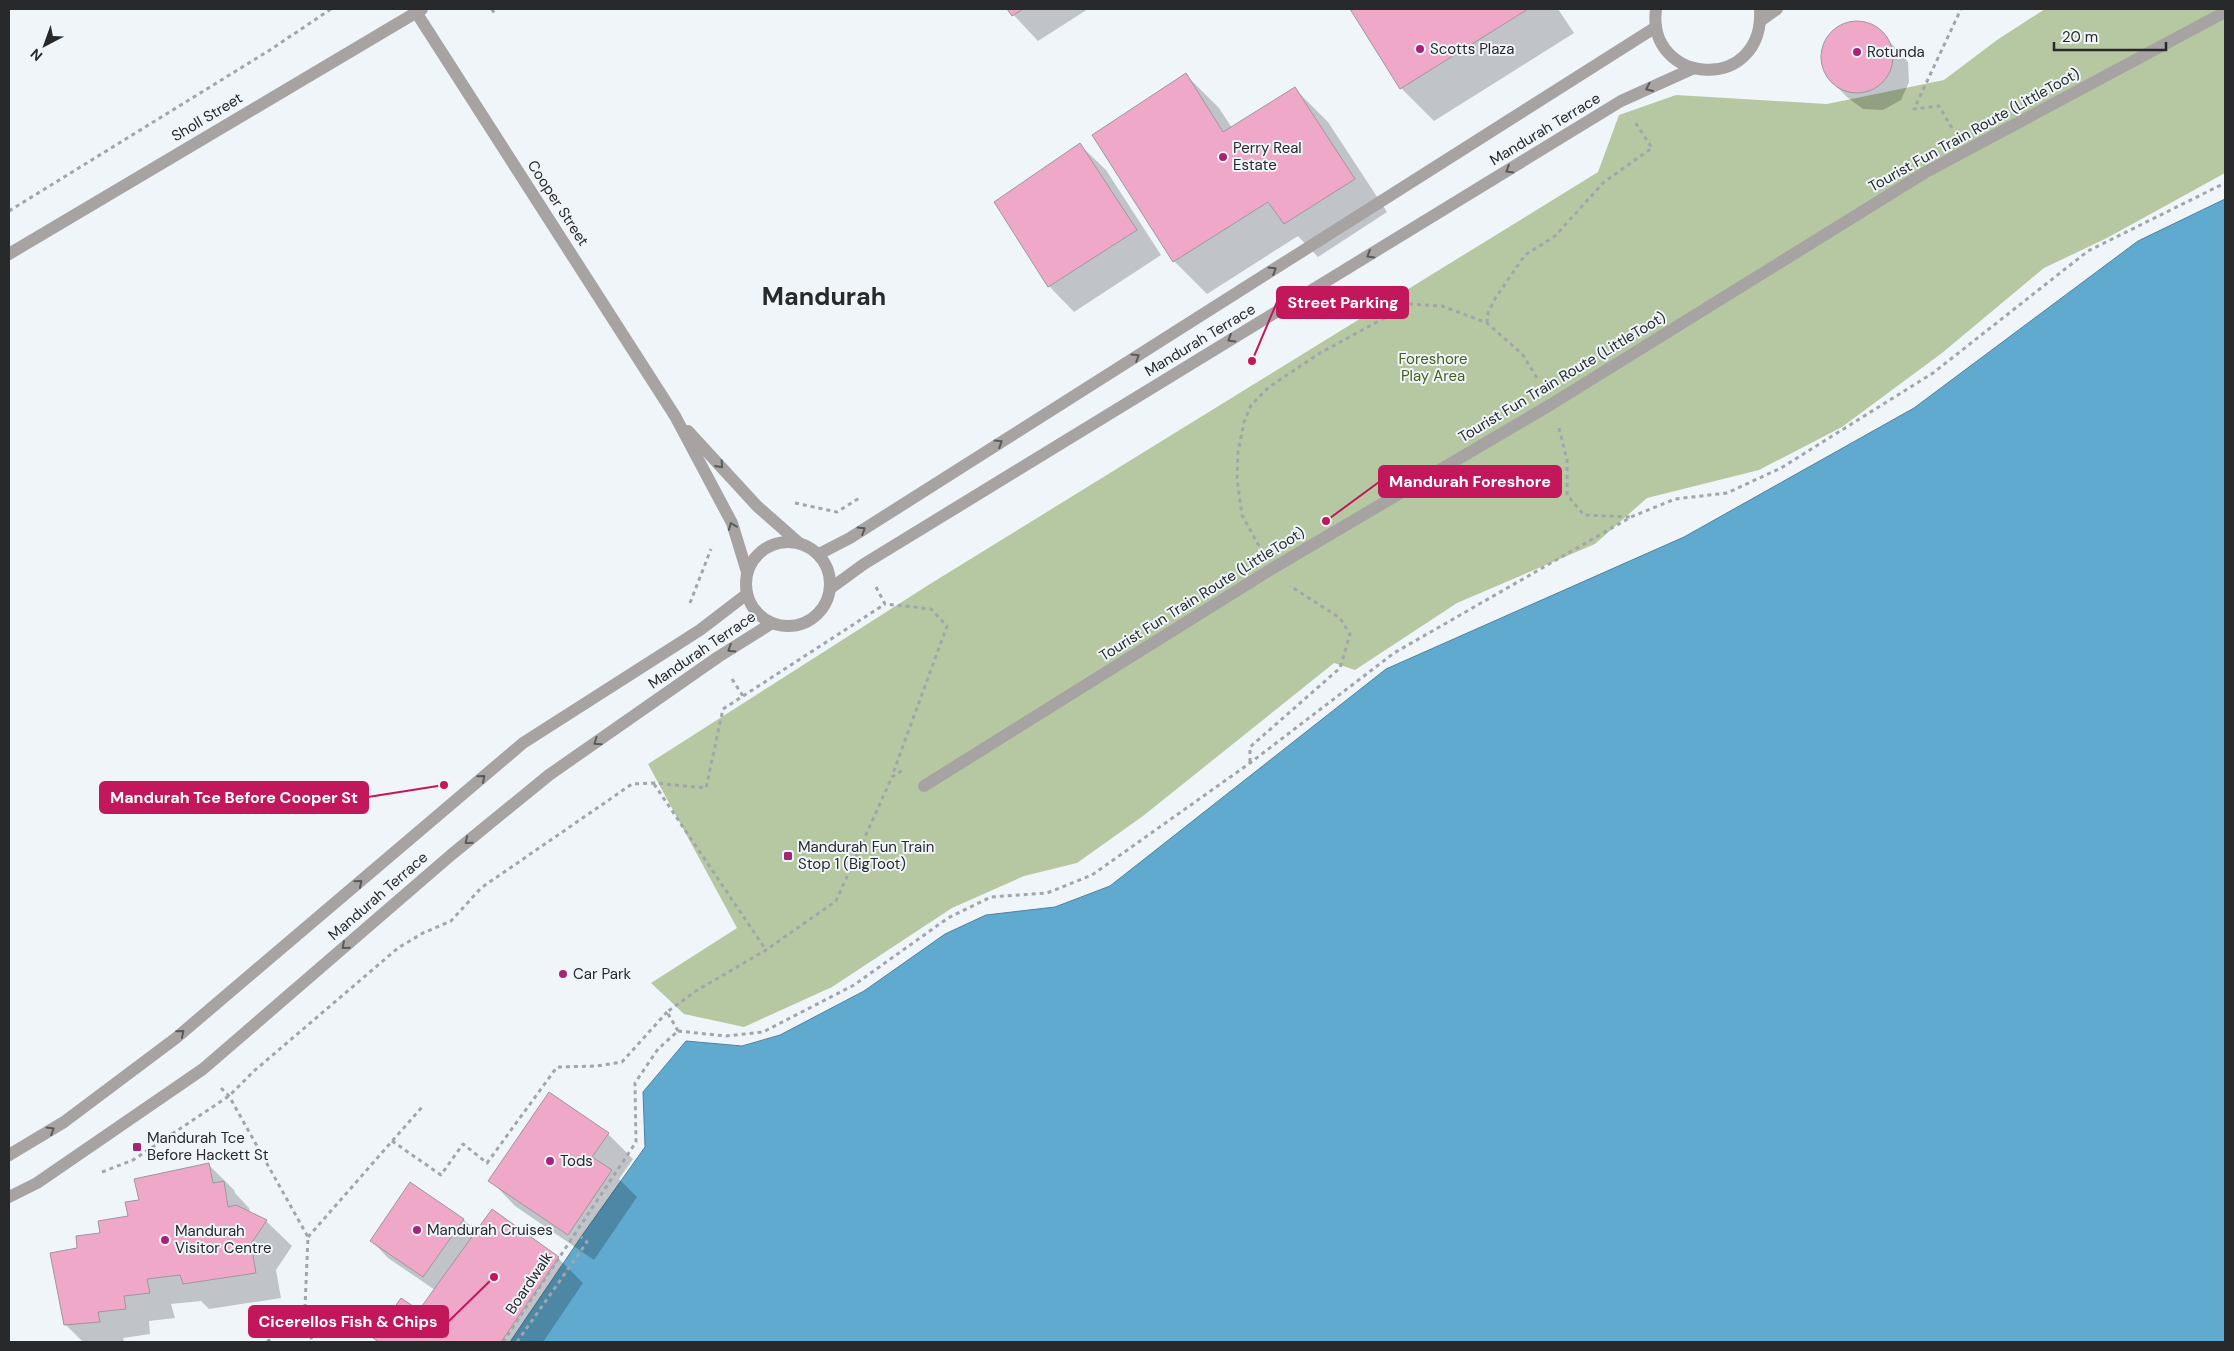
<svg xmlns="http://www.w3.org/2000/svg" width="2234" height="1351" font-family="'DM Sans',sans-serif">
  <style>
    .green { fill: #b6c8a2 }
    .water { fill: #60a9cf; stroke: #4f839e }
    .shadow { fill: #0003 }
    .building { fill: #efa8c8; stroke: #9e979a }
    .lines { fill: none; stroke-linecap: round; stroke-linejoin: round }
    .path { stroke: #a2a6aa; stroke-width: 3; stroke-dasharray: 4 4; stroke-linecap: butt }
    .service { stroke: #a7a3a3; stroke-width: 12 }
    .minor { stroke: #a7a3a3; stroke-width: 12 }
    .tertiary { stroke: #a7a3a3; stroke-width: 12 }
    .oneway { stroke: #5a5a5b }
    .poi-dot { fill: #a52474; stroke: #f0f5fa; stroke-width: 2 }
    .labels { text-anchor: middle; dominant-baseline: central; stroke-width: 4; stroke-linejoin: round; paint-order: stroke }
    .poi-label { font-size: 15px; fill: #27292b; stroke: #f0f5fa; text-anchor: start }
    .street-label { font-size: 15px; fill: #27292b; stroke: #f0f5fa }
    .park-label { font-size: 15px; fill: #455f1c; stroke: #f0f5fa }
    .town-label { font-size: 25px; font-weight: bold; fill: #27292b; stroke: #f0f5fa }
    .leader { fill: none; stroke: #c2185b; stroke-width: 2 }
    .callout-dot { fill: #c2185b; stroke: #f0f5fa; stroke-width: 2 }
    .callout { fill: #c2185b; stroke: #c2185b; stroke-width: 2 }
    .callout-label { font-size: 16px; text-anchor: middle; font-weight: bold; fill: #fff }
  </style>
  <rect width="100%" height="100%" fill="#f0f5fa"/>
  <polygon class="green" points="2045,9 2225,9 2225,173 2107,238 2044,268 1942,353 1842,427 1759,470 1647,498 1595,544 1457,603 1355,670 1334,663 1143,816 1077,863 1024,876 952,908 832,987 744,1027 684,1014 651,983 737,928 648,764 930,584 1598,172 1619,115 1676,95 1827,104 1944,80 1997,40"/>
  <polygon class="water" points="2225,199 2225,1342 510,1342 581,1237 645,1147 643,1092 686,1041 742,1046 780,1035 864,991 945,934 986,915 1055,907 1110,886 1386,669 1684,537 1914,408 2138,241"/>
  <g class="shadow">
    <polygon points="1008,9 1088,9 1038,41"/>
    <polygon points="1351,9 1558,9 1574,33 1434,121 1401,88"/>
    <polygon points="1858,22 1878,29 1908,62 1909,82 1901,100 1883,110 1863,109 1847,97 1829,79 1821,61 1825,41 1839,27"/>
    <polygon points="1186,75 1219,108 1232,128 1295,89 1328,122 1387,212 1318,257 1298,236 1207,294 1174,261 1094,135"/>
    <polygon points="1080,145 1106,170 1161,255 1074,312 1049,286"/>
    <polygon points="608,1134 633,1159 619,1179 637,1197 594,1260 515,1206 490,1180"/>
    <polygon points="208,1164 234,1190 235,1193 249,1208 250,1213 266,1221 292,1246 276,1270 281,1298 209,1309 201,1301 171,1304 175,1318 149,1321 150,1334 123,1338 124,1342 83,1342 65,1324 102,1234 130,1217 140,1201"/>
    <polygon points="411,1183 464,1220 477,1232 558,1258 583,1283 543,1342 379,1342 374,1338 420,1312 435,1290 388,1258 371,1240"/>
  </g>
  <g class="building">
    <polygon points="1007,9 1023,9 1012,16"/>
    <polygon points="1350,9 1528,9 1400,89"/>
    <circle cx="1857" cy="57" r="36"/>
    <polygon points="1186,73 1223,132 1295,87 1355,179 1284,224 1268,202 1173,262 1092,135"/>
    <polygon points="1080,143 1137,230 1048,287 994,202"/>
    <polygon points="549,1092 609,1133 592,1157 612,1170 568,1235 488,1181"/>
    <polygon points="209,1163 213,1183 224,1181 228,1207 236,1205 267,1220 251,1244 256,1273 183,1284 180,1275 147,1279 150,1293 124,1296 126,1309 98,1312 100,1322 64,1325 50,1253 77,1248 76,1236 100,1233 98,1221 128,1216 125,1202 139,1200 134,1179"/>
    <polygon points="410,1182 464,1219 423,1277 370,1241"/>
    <polygon points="492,1209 559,1257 501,1342 379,1342 373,1338 401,1298 419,1310"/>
  </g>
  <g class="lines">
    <g class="path">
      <polyline points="492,9 494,13"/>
      <polyline points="1952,128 1939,106 1914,109 1961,9"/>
      <polyline points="9,211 270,50 331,9"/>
      <polyline points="1487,323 1488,313 1496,297 1525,255 1555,236 1604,182 1652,148 1635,122"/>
      <polyline points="1559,428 1567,460 1567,495 1584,515 1631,517"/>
      <polyline points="795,503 837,512 861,497"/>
      <polyline points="1259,546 1242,515 1237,479 1238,452 1244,422 1251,405 1269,387 1320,353 1410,304 1442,306 1487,323 1522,354 1539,381"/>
      <polyline points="876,587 885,604 931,609 947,626 892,776"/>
      <polyline points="690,603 711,549"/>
      <polyline points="732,679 743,696"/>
      <polyline points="1250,762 1250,747 1340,668 1350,634 1340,618 1290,586"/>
      <polyline points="654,784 766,950"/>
      <polyline points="678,1031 667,1012 696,991 766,950 836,901 892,777 903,770"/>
      <polyline points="678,1031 726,1036 763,1032 854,985 948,918 991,897 1047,893 1092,875 1250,763 1394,653 1631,517 1675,499 1727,493 1781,468 1933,373 2088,251 2225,183"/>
      <polyline points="221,1088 229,1096 308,1237 305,1307 312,1342"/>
      <polyline points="392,1141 441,1175 463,1144 487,1163 557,1067 597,1066 622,1062 667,1012"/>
      <polyline points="102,1172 133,1160 229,1096 254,1071 398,948 423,933 451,921 481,888 632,784 654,783 706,788 723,709 885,604"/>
      <polyline points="308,1237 423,1106"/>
      <polyline points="267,1342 305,1308"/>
      <polyline points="503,1342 636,1142 635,1083 658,1049 678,1031"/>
      <polyline points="517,1342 587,1242 581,1237"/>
    </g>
    <polyline class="service" points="924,786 1273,568 1550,405 1926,172 2225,12"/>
    <g class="minor">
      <polyline points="414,9 675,416 732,523 747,572"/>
      <polyline points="9,254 422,9"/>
      <polyline points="688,431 757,506 799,543"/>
    </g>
    <g class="tertiary">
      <path d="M1656 9C1646 86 1765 94 1760 9"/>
      <polyline points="1760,21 1777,9"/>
      <circle cx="788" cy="584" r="42"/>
      <polyline points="819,554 850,538 1656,27"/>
      <polyline points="831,588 864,564 1621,101 1694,68"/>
      <polyline points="9,1155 64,1122 176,1038 523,743 700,630 747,594"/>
      <polyline points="9,1197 37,1183 203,1069 451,855 549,775 718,657 772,623"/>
    </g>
  </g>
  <defs><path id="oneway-chevron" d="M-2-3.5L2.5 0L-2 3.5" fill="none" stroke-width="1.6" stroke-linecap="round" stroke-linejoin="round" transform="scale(1.25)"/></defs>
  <g class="oneway">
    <use href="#oneway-chevron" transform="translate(1649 88) rotate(156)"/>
    <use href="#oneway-chevron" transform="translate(1509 170) rotate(149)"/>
    <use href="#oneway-chevron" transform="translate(1370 255) rotate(149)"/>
    <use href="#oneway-chevron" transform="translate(1273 270) rotate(-32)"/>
    <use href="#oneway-chevron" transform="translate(1231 339) rotate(149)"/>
    <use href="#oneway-chevron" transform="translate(1136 357) rotate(-32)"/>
    <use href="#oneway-chevron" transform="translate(999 443) rotate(-32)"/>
    <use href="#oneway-chevron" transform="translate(720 465) rotate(48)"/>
    <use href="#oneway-chevron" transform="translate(732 526) rotate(-111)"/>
    <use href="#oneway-chevron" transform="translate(862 530) rotate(-32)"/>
    <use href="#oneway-chevron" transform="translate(731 649) rotate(148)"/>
    <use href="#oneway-chevron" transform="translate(597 742) rotate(145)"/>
    <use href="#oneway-chevron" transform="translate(482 778) rotate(-41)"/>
    <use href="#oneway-chevron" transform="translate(468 841) rotate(141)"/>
    <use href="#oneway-chevron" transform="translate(359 883) rotate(-40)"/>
    <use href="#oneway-chevron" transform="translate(345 946) rotate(139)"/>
    <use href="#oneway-chevron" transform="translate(181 1033) rotate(-40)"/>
    <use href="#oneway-chevron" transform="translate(51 1130) rotate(-31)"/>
  </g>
  <g class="poi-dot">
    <circle cx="1420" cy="49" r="5"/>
    <circle cx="1857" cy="52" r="5"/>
    <circle cx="1223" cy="157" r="5"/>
    <rect x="783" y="851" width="10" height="10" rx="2.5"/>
    <circle cx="563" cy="974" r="5"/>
    <rect x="132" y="1142" width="10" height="10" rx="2.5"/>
    <circle cx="550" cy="1161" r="5"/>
    <circle cx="417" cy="1230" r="5"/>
    <circle cx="165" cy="1240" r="5"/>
  </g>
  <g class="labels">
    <g class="poi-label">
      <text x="1430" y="49">Scotts Plaza</text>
      <text x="1867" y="52">Rotunda</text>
      <text x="1233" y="148">Perry Real<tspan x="1233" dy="17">Estate</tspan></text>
      <text x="798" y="847">Mandurah Fun Train<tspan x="798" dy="17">Stop 1 (BigToot)</tspan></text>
      <text x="573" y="974">Car Park</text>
      <text x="147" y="1138">Mandurah Tce<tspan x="147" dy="17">Before Hackett St</tspan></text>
      <text x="560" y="1161">Tods</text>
      <text x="427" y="1230">Mandurah Cruises</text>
      <text x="175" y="1231">Mandurah<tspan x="175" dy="17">Visitor Centre</tspan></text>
    </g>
    <g class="street-label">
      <text transform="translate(207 117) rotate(-31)">Sholl Street</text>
      <text transform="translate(1545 129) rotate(-31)">Mandurah Terrace</text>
      <text transform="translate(1974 130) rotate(-29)">Tourist Fun Train Route (LittleToot)</text>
      <text transform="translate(558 203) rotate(57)">Cooper Street</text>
      <text transform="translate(1200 340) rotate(-31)">Mandurah Terrace</text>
      <text transform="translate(1562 377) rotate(-31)">Tourist Fun Train Route (LittleToot)</text>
      <text transform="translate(1202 594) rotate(-32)">Tourist Fun Train Route (LittleToot)</text>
      <text transform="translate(702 650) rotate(-34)">Mandurah Terrace</text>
      <text transform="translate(378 896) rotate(-41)">Mandurah Terrace</text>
      <text transform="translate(529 1283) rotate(-56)">Boardwalk</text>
    </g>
    <g class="park-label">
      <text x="1433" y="359">Foreshore<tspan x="1433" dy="17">Play Area</tspan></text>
    </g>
    <g class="town-label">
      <text x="824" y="296">Mandurah</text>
    </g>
  </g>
  <path class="leader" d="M1252 361L1277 302M1326 521L1379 482M444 785L368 797M494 1277L448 1322"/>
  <g class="callout-dot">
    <circle cx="1252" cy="361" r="5"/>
    <circle cx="1326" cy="521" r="5"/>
    <circle cx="444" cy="785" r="5"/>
    <circle cx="494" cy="1277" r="5"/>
  </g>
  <g class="callout">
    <rect x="1277" y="287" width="131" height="31" rx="5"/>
    <rect x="1379" y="466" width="182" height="31" rx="5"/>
    <rect x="100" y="782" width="268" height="31" rx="5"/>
    <rect x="249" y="1306" width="199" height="31" rx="5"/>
  </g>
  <g class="callout-label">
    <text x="1343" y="308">Street Parking</text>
    <text x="1470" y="487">Mandurah Foreshore</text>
    <text x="234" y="803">Mandurah Tce Before Cooper St</text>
    <text x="348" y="1327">Cicerellos Fish &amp; Chips</text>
  </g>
  <rect width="2234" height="1351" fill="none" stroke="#27292b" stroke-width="20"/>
  <g transform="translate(45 45) rotate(221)" stroke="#f0f5fa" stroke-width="4" paint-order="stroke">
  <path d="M0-4L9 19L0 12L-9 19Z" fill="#27292b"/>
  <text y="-8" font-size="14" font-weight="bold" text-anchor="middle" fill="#27292b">N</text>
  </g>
  <path d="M2054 42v8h112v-8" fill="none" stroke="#27292b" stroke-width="2.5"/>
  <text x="2062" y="42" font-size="15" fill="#27292b" stroke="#f0f5fa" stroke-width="4" paint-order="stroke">20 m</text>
</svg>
